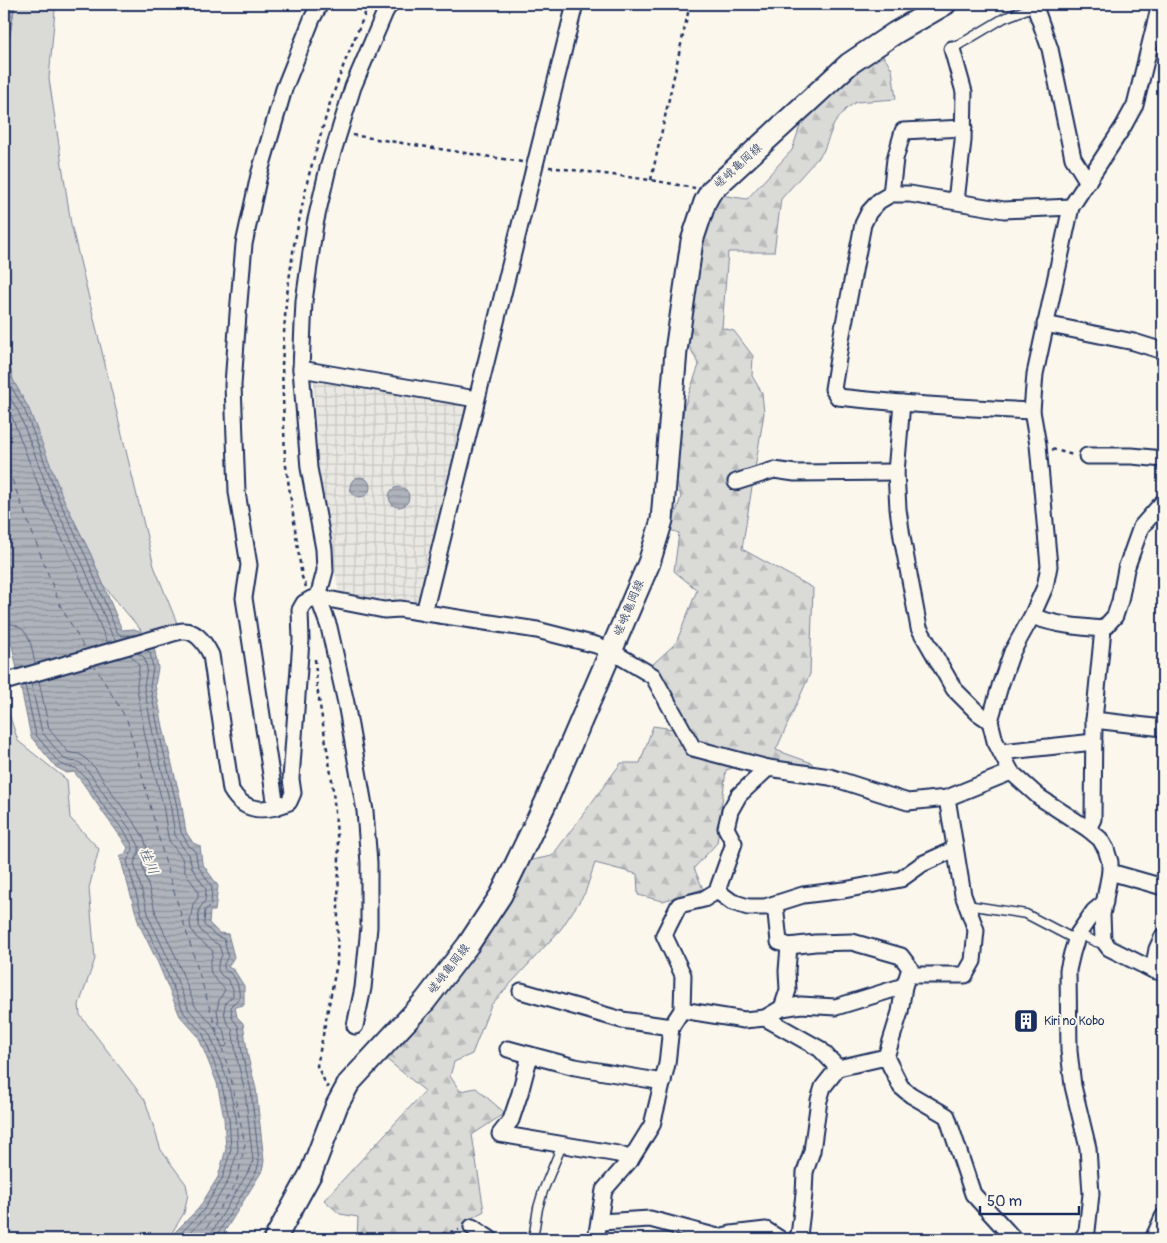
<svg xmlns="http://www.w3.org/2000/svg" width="1167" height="1243" font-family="Pangolin,'Klee One',sans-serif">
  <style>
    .industrial { fill: url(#industrial-grid) }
    .green { fill: #dadad7; stroke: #7a849a }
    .forest { fill: url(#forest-firs); stroke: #7a849a }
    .water { fill: url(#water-rules); stroke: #747e96 }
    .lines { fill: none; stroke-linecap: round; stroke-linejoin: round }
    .shore { stroke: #566483; stroke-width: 1 }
    .ferry { stroke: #47577a; stroke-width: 1; stroke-dasharray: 6 5; stroke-linecap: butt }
    .service-casing { stroke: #1b2f5e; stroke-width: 11 }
    .minor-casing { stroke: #1b2f5e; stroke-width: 19 }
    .secondary-casing { stroke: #1b2f5e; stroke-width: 25 }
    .path { stroke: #1b2f5e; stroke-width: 2.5; stroke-dasharray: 4 4; stroke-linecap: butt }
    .service { stroke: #fbf7ec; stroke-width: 8 }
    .minor { stroke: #fbf7ec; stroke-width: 15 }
    .secondary { stroke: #fbf7ec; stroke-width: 21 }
    .labels { text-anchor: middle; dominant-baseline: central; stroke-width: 4; stroke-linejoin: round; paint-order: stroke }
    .street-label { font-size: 12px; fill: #1b2f5e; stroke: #fbf7ec }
    .poi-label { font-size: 12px; fill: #1b2f5e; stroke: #fbf7ec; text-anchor: start }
    .water-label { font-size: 14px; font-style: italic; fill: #47577a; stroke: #fbf7ec }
  </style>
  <defs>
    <pattern id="industrial-grid" width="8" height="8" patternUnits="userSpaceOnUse" patternTransform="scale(1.25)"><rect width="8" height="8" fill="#eae8e2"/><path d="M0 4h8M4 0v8" fill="none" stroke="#c8c7c4"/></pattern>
    <pattern id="forest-firs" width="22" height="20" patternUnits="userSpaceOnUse" patternTransform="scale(1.25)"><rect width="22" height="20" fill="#dadad7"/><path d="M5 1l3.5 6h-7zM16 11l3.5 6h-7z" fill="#babbbb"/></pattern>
    <pattern id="water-rules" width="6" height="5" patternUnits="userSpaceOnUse" patternTransform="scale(1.25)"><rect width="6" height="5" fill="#afb3bb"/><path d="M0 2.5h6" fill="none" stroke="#8e929b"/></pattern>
  </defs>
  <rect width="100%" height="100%" fill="#fbf7ec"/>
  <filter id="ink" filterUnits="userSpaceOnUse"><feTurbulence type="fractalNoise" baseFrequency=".02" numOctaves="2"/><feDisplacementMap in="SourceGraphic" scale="10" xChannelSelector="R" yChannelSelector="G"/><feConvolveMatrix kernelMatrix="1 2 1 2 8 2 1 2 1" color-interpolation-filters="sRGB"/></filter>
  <g filter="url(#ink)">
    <polygon class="industrial" points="314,381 463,405 469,409 422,604 339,594 318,471"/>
    <g class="green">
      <polygon points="15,4 56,4 55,10 49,79 71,224 154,566 177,623 145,635 104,586 91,555 63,498 13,380 4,338 4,69"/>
      <polygon points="4,699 18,741 67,780 70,818 99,849 89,888 95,959 79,1005 80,1015 145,1100 161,1150 186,1184 188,1194 184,1213 168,1239 4,1239"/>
    </g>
    <polygon class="forest" points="881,53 892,69 896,99 856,102 846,109 834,124 823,152 781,199 774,252 728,252 722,328 734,331 753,356 752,376 762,393 764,413 742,549 813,588 810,674 776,750 812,763 812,771 758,760 726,770 717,843 694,868 703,889 663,901 638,895 637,874 595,863 585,893 561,929 491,1005 472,1054 454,1062 450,1076 460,1091 476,1088 505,1113 472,1135 484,1211 463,1223 480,1239 357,1239 358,1217 340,1214 324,1200 425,1091 385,1058 527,861 552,856 621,763 640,763 653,726 687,731 653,664 676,643 697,590 674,571 679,533 670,530 681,497 676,479 684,407 699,365 687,342 700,247 720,195 747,199 792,150 801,123 867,60"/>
    <g class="water">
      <polygon points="4,4 15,4 4,69"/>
      <path d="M4 338 13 380 29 409 63 498 91 555 122 630 134 629 140 631 146 645 154 647 158 668 155 685 164 732 181 801 186 832 193 843 200 846 202 863 218 886 215 911H210L209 923 219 933 228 934 234 957 228 967 234 970 244 986V1005L235 1007 237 1017 243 1023 248 1057 256 1089 264 1161 262 1171 220 1239H168L199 1208 218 1177 226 1149 224 1118 217 1083 198 1036 180 1016 158 963 139 924 120 857 125 854 128 848C120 834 109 822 100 808 91 796 84 783 74 772L67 773 56 767 31 737 12 645 4 641Z"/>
      <circle cx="360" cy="487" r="10"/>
      <circle cx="399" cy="497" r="10"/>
    </g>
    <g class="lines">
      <g class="shore">
        <polyline points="4,362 8,381 25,411 59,500 86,557 117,632 122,636 135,635"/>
        <polyline points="4,387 19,413 53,502 81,560 112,635 117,640"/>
        <polyline points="4,402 12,417 46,505 74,563 105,637 108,643"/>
        <path d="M4 623C30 624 31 644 35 664"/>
        <path d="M145 650 150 652 153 668 150 686 159 733 176 802 181 832 189 846 195 850 198 866 212 887 211 905 205 910 204 925 216 936 224 939 228 956C227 959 223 963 224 967 225 972 227 971 230 973 238 980 240 990 239 1000L232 1004 231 1008 232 1018 238 1026 243 1058 251 1090 259 1161 257 1170 217 1235V1239"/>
        <polyline points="137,653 144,657 147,668 144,687 153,734 170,803 175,835 184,849 189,854 192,868 206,889 205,901 199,909 198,926 202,932 212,941 219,945 222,955 218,964 218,970 221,975 227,979 233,989 233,996 226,1002 224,1010 226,1021 232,1029 237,1059 245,1092 253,1161 251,1167 212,1232 210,1239"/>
        <path d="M39 681 49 729 68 752 71 753 79 754 84 757 96 769 114 796 136 825 144 838 147 849 142 864 157 917 175 955 195 1006 213 1025 222 1046 225 1047 227 1045 225 1033 219 1024 217 1010 219 1000 225 990C220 982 210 978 210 967 210 961 213 956 213 951L196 937 191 929 190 922 193 904 198 898V891L185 872 182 858 170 842 168 837 163 805 145 736 137 688C136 682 141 669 138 664 137 661 132 658 130 655"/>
        <polyline points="31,683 42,732 63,758 69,761 78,762 83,765 92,776 108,800 130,829 139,846 139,852 134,863 150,920 168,958 189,1010 209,1032 227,1079 236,1117 238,1150 228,1181 208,1214 184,1239"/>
        <polyline points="25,685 36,735 59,763 68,767 76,768 87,779 102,804 125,832 132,845 133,850 127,861 144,922 162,961 184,1013 203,1034 221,1081 229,1118 231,1149 222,1179 203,1211 175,1239"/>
      </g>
      <g class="ferry">
        <polyline points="4,459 60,605 86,651"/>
        <polyline points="93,663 127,720 168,872 230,1074 245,1144 236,1184 199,1239"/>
      </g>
      <defs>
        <g id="service">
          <polyline points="952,49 1004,18 1035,6"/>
          <polyline points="967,905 1026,914 1076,940"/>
          <polyline points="1078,934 1096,942 1105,944"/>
          <polyline points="533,1239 538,1208 543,1191 562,1145"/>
        </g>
        <g id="minor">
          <polyline points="1034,4 1050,49 1073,158 1088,182"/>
          <polyline points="1160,4 1135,105 1123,127 1071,207 1035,374 1032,411 1038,445 1049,566 1045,587 1032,616 1012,652 1000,686 990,721 995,741 1011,772 1039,797 1088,829 1100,839 1106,849 1110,862 1110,872 1102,915 1103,940 1109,948 1153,970 1163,973"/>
          <polyline points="952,49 964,92 963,141 956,201"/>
          <polyline points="891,194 895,159 903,131 964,128"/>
          <polyline points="1045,324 1134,342 1163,351"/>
          <polyline points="301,369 476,399"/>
          <polyline points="902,403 896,472 898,509 902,537 919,628 954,689 978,713 990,721"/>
          <path d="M1032 411C967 408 903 404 838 397L833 389 842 334 863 224 869 212 879 201 891 194H910L1004 210 1071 207"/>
          <polyline points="1087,456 1132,456 1163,459"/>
          <polyline points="736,482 774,470 795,473 896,472"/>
          <path d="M424 613C473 410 525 207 575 4"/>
          <path d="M1032 616C1055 625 1079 627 1103 629"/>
          <path d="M4 682 167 635C173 633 179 631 184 631 197 631 206 645 211 655L231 790C245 814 266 812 289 802L293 793 291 779 301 640 300 610 304 603 311 599 318 597 384 610 400 609 537 630 596 645 611 651 653 676 693 748 768 768"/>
          <polyline points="1094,720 1163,728"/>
          <polyline points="1001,752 1094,742"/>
          <polyline points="947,798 963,895 976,930 973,961 965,975 908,975 904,986 900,1012 886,1057 901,1087 911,1095 947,1116 973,1194 1014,1239"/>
          <polyline points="276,807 244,598 249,565 237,492 233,385 238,314 244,244 259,175 284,89 312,19 320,4"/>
          <polyline points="1088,829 1093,819 1094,720 1103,629 1115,616 1120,601 1126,569 1141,527 1163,502"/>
          <polyline points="1110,872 1163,887"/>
          <polyline points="717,891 732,902 748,907 765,907 803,895 844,890 901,879 922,864 955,849"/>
          <polyline points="775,904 779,942 789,946 815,943 852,942 901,956 910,968 908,975"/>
          <polyline points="1153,970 1157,949 1163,936"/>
          <polyline points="521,991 622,1020 671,1027"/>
          <polyline points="782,1008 788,990 787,971 789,946"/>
          <polyline points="682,1010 744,1020 765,1018 782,1008 801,1005 836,1007 904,986"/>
          <polyline points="765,1018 820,1049 838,1068"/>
          <polyline points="355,1026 363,988 369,927 369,863 365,811 346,703 329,627 318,597 325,571 324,549 309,468 301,369 304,301 315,224 328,168 353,87 385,12 390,4"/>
          <polyline points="508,1049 575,1067 663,1082"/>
          <polyline points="530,1055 520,1093 511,1120 500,1134 618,1154 631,1159"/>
          <polyline points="600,1222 650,1219 718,1237 731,1234 766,1230 780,1239"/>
          <polyline points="472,1227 490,1239"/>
          <polyline points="596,1239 604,1190 631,1159 652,1125 667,1064 671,1027 682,1010 683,975 664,935 679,905 704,899 717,891 734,843 726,828 730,811 739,795 768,768 830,777 908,802 947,798 1011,772"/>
          <polyline points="795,1239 799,1236 804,1194 805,1172 812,1151 819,1100 823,1087 838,1068 886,1057"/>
          <polyline points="1082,1239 1087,1231 1091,1194 1088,1148 1073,1086 1069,1051 1068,970 1072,953 1078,934 1094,911 1105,902"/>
          <polyline points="1153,1239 1163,1217"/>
        </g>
        <polyline id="secondary" points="275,1239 311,1173 337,1105 349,1083 425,1001 468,945 501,895 546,802 649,563 662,520 676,351 692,241 705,202 711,191 849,64 895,33 945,4"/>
      </defs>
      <use href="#service" class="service-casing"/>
      <use href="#minor" class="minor-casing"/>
      <use href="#secondary" class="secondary-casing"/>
      <g class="path">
        <polyline points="352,135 522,162"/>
        <polyline points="549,167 651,180 695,188"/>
        <polyline points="651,180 690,4"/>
        <polyline points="1052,449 1073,455"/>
        <polyline points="306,587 302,577 285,459 282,365 286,302 294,245 308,178 330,103 344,64 369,4"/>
        <polyline points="315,659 317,687 332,780 339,856 337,963 317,1066 328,1088"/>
        <polyline points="419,1239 459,1230"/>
      </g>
      <use href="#service" class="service"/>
      <use href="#minor" class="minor"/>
      <use href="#secondary" class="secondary"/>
    </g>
  </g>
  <defs>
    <symbol id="building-square" viewBox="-11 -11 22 22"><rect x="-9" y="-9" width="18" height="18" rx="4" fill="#1b2f5e" stroke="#fbf7ec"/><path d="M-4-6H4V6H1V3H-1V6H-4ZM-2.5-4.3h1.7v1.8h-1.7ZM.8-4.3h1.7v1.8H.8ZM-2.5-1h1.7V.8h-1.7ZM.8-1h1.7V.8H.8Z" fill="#fff"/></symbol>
  </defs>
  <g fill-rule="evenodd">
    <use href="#building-square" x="1012" y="1007" width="28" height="28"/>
  </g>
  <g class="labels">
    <g class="street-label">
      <text transform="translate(738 166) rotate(-42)">嵯峨亀岡線</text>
      <text transform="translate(629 608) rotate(-67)">嵯峨亀岡線</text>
      <text transform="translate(449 969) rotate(-52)">嵯峨亀岡線</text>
    </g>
    <g class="poi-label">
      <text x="1044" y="1021">Kiri no Kobo</text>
    </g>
    <g class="water-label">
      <text transform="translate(149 861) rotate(68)">桂川</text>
    </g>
  </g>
  <rect width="1167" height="1243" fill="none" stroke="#fbf7ec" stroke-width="20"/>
  <rect x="10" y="10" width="1147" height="1223" fill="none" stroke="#1b2f5e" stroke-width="2" filter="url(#ink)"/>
  <path d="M980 1206v8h99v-8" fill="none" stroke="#1b2f5e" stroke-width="2.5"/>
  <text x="987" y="1206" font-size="15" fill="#1b2f5e" stroke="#fbf7ec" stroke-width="4" paint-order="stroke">50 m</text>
</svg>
